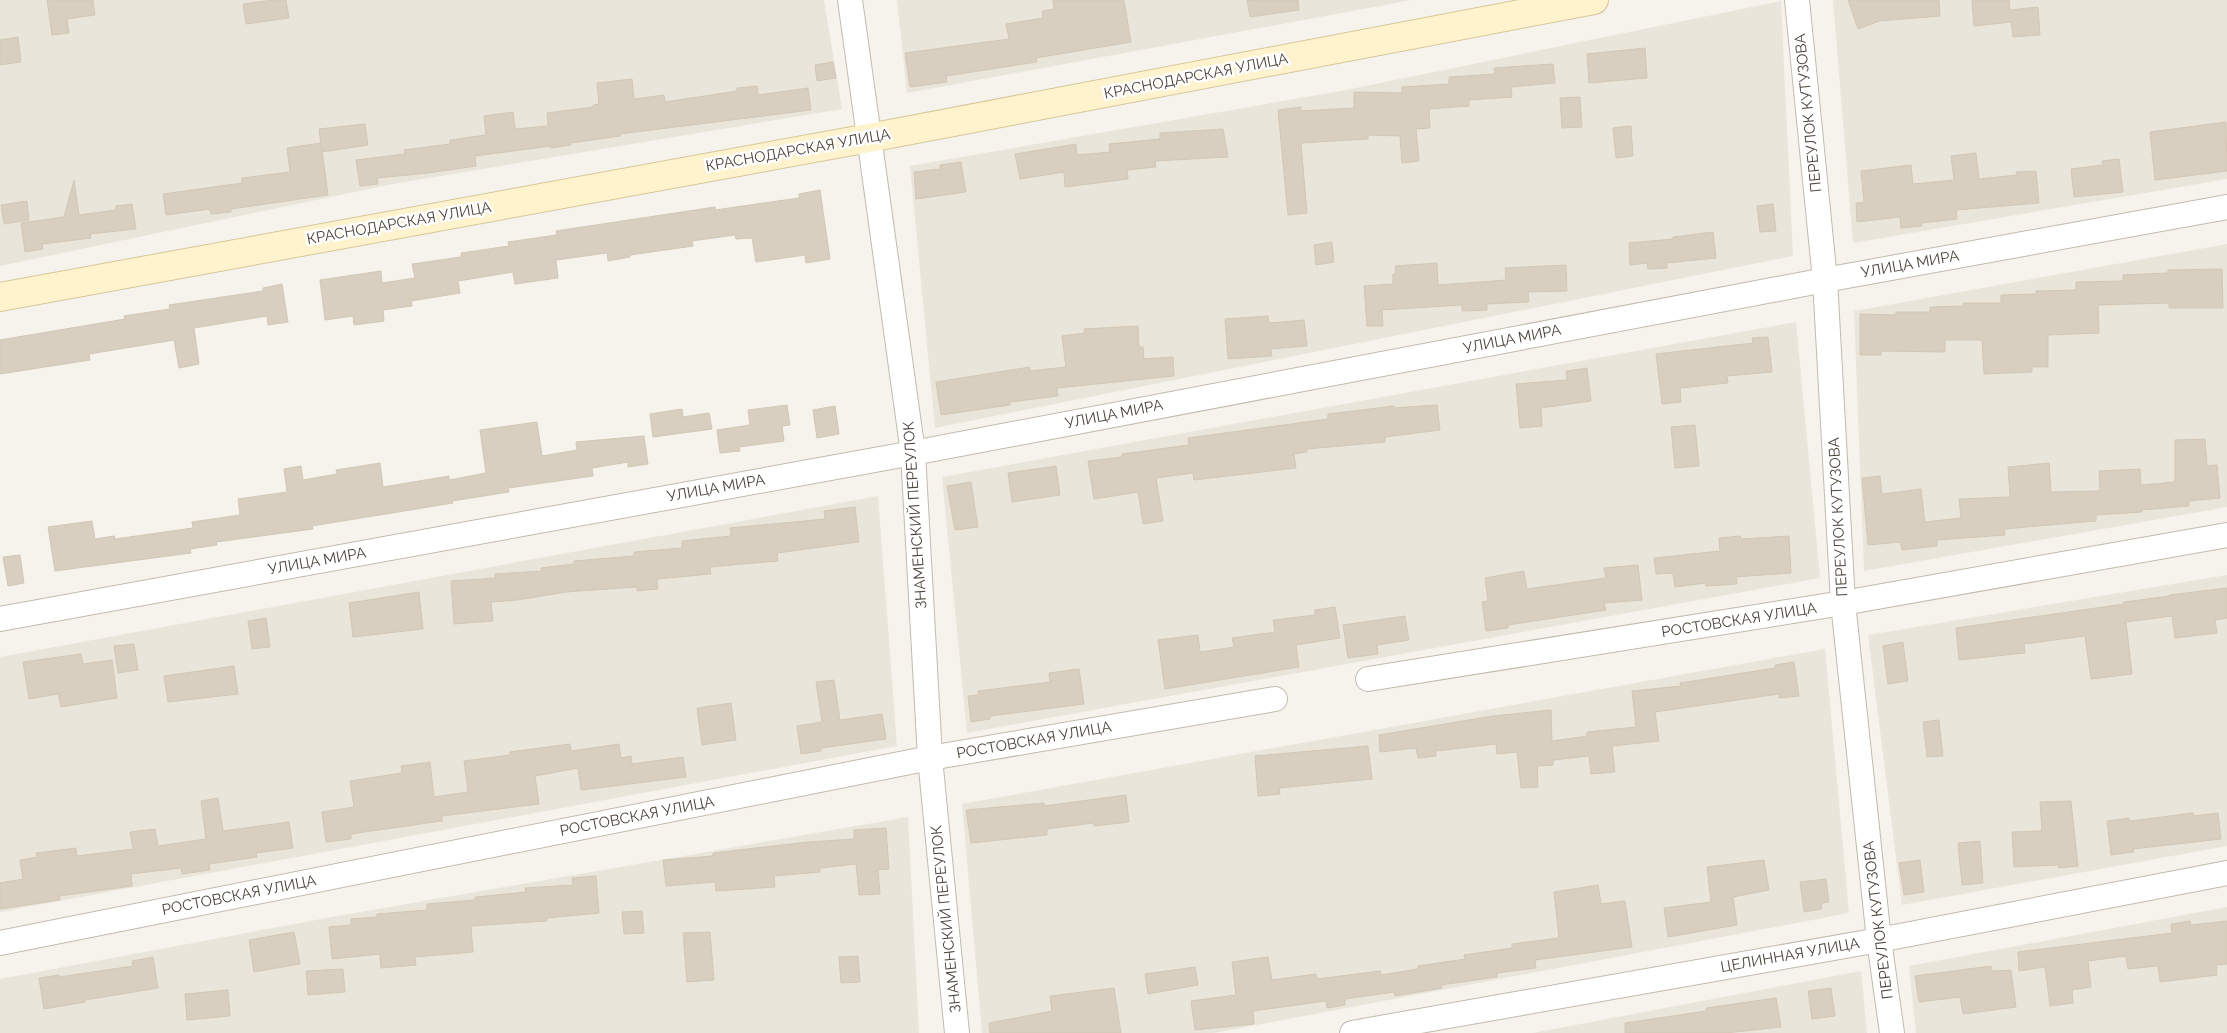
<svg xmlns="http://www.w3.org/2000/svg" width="2227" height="1033" font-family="Raleway,sans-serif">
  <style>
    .residential { fill: #eae5da }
    .building { fill: #d8cfc1; stroke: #d3c7b4 }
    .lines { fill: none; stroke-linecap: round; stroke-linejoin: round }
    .street-casing { stroke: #c2bbae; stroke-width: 26 }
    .secondary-casing { stroke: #d6c79b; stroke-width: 30 }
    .street { stroke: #fff; stroke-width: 24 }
    .secondary { stroke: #fff3cd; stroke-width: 28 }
    .labels { text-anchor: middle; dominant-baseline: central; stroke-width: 5; stroke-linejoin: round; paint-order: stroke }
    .street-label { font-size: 15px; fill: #4b4439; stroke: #fff }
  </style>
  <rect width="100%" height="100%" fill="#f6f3ec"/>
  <g class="residential">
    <polygon points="0,0 824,0 842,109 393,184 0,266"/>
    <polygon points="897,0 1412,0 907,93"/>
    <polygon points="1833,0 2227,0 2227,179 1853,243"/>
    <polygon points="1781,1 1793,256 935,428 910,166 1346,90"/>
    <polygon points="2227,244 2227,507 1864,571 1854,311"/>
    <polygon points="1796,322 1820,578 967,733 942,477"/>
    <polygon points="878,496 897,746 0,912 0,657"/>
    <polygon points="2227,575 2227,846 1902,905 1868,635"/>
    <polygon points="1825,649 1849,913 1214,1033 982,1033 962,804"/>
    <polygon points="908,817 919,1033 0,1033 0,979 332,917"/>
    <polygon points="2227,907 2227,1033 1916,1033 1909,966"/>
    <polygon points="1861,971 1867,1033 1533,1033"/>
  </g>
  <g class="building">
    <polygon points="47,0 93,0 95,15 67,19 69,33 52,35"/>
    <polygon points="273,0 286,0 289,18 246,24 243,4"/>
    <polygon points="1053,0 1124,0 1131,42 1036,58 1037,62 946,76 947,82 910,87 905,53 1009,39 1006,24 1043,18 1042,11 1054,9"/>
    <polygon points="1247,0 1298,0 1299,10 1250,17"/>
    <polygon points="1848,0 1939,0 1940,16 1879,21 1858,29"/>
    <polygon points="1972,0 2009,0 2010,10 2038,7 2040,35 2013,37 2011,22 1974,26"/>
    <polygon points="18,37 21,62 0,65 0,40"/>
    <polygon points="1645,48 1647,78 1589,83 1587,54"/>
    <polygon points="833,62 836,78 817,81 815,65"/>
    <polygon points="1553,64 1555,83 1511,87 1512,97 1469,100 1469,106 1429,109 1430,128 1416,129 1419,161 1402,163 1400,136 1368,135 1368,139 1301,143 1307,213 1288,215 1278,110 1301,107 1301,111 1354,108 1354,92 1402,93 1402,87 1449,84 1449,77 1495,74 1494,68"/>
    <polygon points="632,79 634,99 664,95 665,102 737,91 737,88 757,86 758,95 808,88 811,110 620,134 620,136 571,143 571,145 551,148 551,146 475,156 476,166 428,173 377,178 378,184 360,186 356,160 405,154 404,150 450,144 450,140 486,135 484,116 513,112 515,129 548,126 547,113 593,107 593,105 599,104 597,83"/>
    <polygon points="1580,97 1582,127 1562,128 1560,98"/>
    <polygon points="2226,122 2227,171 2155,180 2150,132"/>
    <polygon points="365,124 368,145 322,152 319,129"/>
    <polygon points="1631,126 1633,156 1616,158 1613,128"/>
    <polygon points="1223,129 1228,157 1155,161 1156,167 1127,170 1128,179 1065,187 1064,172 1020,179 1015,154 1076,144 1077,155 1110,152 1109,144 1160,139 1160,133"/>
    <polygon points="321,143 328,195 231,209 231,212 211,214 210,209 166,215 163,194 242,183 242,178 290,172 287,148"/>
    <polygon points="1976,153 1979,179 2017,175 2016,172 2036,171 2039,203 1956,210 1957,219 1921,223 1922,226 1901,228 1900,217 1857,222 1856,203 1864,202 1861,171 1911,165 1913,184 1954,180 1951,156"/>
    <polygon points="2119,159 2123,192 2074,197 2071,169 2103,165 2102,161"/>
    <polygon points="961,162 966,192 916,199 914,172 940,169 940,165"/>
    <polygon points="74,180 79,215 116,210 116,206 132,204 136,229 90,234 91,238 42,244 43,249 25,252 21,223 64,217"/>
    <polygon points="820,190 830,259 806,263 805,255 756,262 752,238 736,239 735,235 692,241 693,246 630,255 630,257 608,261 607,253 556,260 558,278 515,284 513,272 458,281 460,293 411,301 412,306 383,310 384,321 354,325 353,316 325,320 320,280 381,271 382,283 415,278 412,264 461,257 461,253 509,246 508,242 557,235 556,231 715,207 715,210 799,198 799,194"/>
    <polygon points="27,201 29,220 4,224 1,205"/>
    <polygon points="1773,204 1776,231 1760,232 1757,206"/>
    <polygon points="1713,232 1716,258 1667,263 1667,268 1648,269 1647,263 1630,265 1629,243 1673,239 1673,237"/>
    <polygon points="1332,242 1334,262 1316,265 1314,245"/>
    <polygon points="1437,263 1438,285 1506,280 1505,268 1566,265 1567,291 1528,292 1529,302 1487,304 1487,310 1462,311 1462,305 1382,310 1383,326 1367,326 1364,286 1393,284 1393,274 1396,274 1395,266"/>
    <polygon points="2222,269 2223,308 2169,308 2169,303 2098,305 2099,333 2048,335 2048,367 2032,367 2032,372 1984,374 1982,340 1945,340 1945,352 1881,351 1881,355 1860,355 1860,314 1896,315 1896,312 1930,312 1930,307 1963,306 1963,303 2001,303 2001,295 2036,294 2036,291 2076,290 2076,282 2123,281 2123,275 2168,273 2168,270"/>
    <polygon points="282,284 288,322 268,325 267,316 194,328 199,364 179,368 174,340 89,354 90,360 0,374 0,340 125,319 124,316 170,309 169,305 263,291 263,288"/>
    <polygon points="1268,316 1269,323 1304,320 1307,346 1271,349 1272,356 1228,359 1225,319"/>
    <polygon points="1138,326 1139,347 1143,347 1144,359 1173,357 1174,376 1057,388 1058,396 1010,402 1010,405 941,415 936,382 1030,367 1030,371 1066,367 1062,336 1085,333 1084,329"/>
    <polygon points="1768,337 1772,372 1727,376 1728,383 1680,388 1681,402 1662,404 1656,354 1753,343 1752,338"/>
    <polygon points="1587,368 1591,401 1541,408 1542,426 1520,428 1516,384 1567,380 1566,371"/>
    <polygon points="787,405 790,425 782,426 784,441 739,447 740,451 720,453 717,430 750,425 748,410"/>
    <polygon points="1437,405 1440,430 1385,437 1385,442 1307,449 1307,452 1294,454 1296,468 1194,480 1193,473 1156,478 1163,521 1143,524 1138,492 1094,499 1088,461 1122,457 1122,454 1189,445 1188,438 1328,419 1328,414 1394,406 1394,408"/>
    <polygon points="835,406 839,434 817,438 813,410"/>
    <polygon points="682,409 683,417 709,413 712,429 653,437 650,414"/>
    <polygon points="537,422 542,456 577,450 576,442 644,436 648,464 628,467 628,462 592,468 593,476 508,488 509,492 452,501 453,503 312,526 313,529 216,542 217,545 190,549 191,553 55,571 48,527 92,521 95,539 114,536 115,539 193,528 192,522 240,515 238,499 287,492 284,469 301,466 303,480 337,474 336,470 380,463 383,487 449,476 449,480 486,473 480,430"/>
    <polygon points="1695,425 1699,466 1675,468 1671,427"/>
    <polygon points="2205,439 2207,466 2217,465 2220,498 2189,501 2189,506 2142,510 2142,512 2096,515 2096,521 2004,529 2005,535 1937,540 1937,546 1902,550 1900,542 1868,545 1862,478 1880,476 1882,494 1921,489 1925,522 1961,518 1959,499 2010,497 2008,467 2049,463 2051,492 2100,491 2099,471 2140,469 2141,485 2175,482 2175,440"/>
    <polygon points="1056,466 1060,495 1012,502 1008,473"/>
    <polygon points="971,482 978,527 955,530 947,486"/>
    <polygon points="855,507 859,542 777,553 778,561 710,567 711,574 657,579 658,589 637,591 637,587 566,592 518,600 491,602 493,621 454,624 451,581 496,578 495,574 542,571 541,568 574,564 574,561 634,556 634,552 682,548 682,541 731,536 730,528 825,519 824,511"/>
    <polygon points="1740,536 1741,539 1789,536 1791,573 1736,577 1737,584 1706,586 1705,583 1675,587 1673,573 1656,574 1654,558 1720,551 1719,538"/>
    <polygon points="20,555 24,583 8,586 3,557"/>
    <polygon points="1638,565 1642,600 1604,603 1606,610 1508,625 1508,628 1486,631 1482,602 1488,601 1485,578 1524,571 1527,589 1606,578 1604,568"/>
    <polygon points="2227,588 2227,618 2215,620 2217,633 2175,638 2172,616 2126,622 2132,674 2091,679 2085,636 2024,644 2025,653 1959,660 1956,628 2124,604 2124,602 2170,596 2169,595"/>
    <polygon points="419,592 423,629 353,637 349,603"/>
    <polygon points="1335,607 1340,638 1296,645 1299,667 1165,689 1158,640 1198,635 1200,652 1234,647 1232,638 1275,632 1273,620 1315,615 1315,610"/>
    <polygon points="1405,616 1409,640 1377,645 1378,654 1348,658 1343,625"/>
    <polygon points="266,618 270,647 252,649 248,621"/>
    <polygon points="1903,642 1908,681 1888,684 1883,646"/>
    <polygon points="134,644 138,670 118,673 114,646"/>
    <polygon points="81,654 83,664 112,660 117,698 61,707 58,694 29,699 23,662"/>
    <polygon points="1794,662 1799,696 1779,698 1779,694 1655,712 1659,741 1612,746 1615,772 1591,774 1589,756 1553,760 1553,765 1537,766 1538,787 1521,788 1517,752 1497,754 1496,744 1436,751 1436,756 1418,758 1416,748 1380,752 1379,735 1493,716 1551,710 1552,741 1587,736 1587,732 1636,727 1632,691 1681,686 1680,683 1775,668 1775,665"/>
    <polygon points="234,666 238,694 168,702 164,676"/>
    <polygon points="1079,669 1084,704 990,716 990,719 971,722 968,696 979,695 978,691 1050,682 1049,673"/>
    <polygon points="834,680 840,720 882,714 886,739 821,748 821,751 801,754 797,726 822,722 816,682"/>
    <polygon points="731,703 736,740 702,745 697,708"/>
    <polygon points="1939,720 1943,756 1927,757 1923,722"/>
    <polygon points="570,744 571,751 619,744 621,758 631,756 632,764 683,757 686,777 581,790 578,768 535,776 539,804 442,816 442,821 351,834 351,839 326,842 322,812 354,807 350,781 402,773 401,766 430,762 434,797 468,792 464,761 510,755 510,752"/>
    <polygon points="1368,746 1372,779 1279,788 1280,794 1258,796 1255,756"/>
    <polygon points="1126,795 1129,822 1094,826 1093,823 1047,829 1047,835 971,843 966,810 1044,803 1044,806"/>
    <polygon points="218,798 223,831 289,822 293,848 256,853 257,857 209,864 210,870 182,874 181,868 131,874 132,886 59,896 60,900 0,909 0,883 23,879 20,860 37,857 36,853 76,848 77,856 133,849 130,832 155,829 158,846 206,839 201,801"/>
    <polygon points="2071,801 2078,866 2059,868 2058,865 2014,867 2012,832 2042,831 2040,802"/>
    <polygon points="2193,813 2194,816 2218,813 2221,839 2133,849 2134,852 2111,855 2107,821 2129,818 2130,821"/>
    <polygon points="886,828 889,869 878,870 880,894 859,895 856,864 820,868 820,872 774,876 775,887 716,891 715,882 666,886 663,860 713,856 713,853 808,842 854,839 854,830"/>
    <polygon points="1980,841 1983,883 1962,885 1958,843"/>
    <polygon points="1764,860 1769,890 1733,897 1737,925 1668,937 1664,908 1711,902 1707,867"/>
    <polygon points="1920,860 1924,892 1904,895 1899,863"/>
    <polygon points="596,876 599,913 547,918 547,921 471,926 473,952 415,957 416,965 381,968 380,954 332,959 329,927 351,925 351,919 377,917 377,914 427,910 427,904 475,900 475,897 526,892 525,888 573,885 572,878"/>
    <polygon points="1826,879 1829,902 1821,903 1822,909 1804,912 1800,882"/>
    <polygon points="1598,885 1601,904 1625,901 1632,947 1535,960 1536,968 1497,973 1497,977 1441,985 1442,988 1395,996 1394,992 1345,999 1345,1005 1327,1008 1326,1001 1253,1011 1254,1024 1195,1030 1191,1001 1236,995 1232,962 1268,957 1272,980 1316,974 1317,979 1380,971 1381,975 1418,969 1418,966 1465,959 1464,955 1512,948 1512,944 1559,938 1554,892"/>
    <polygon points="642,911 644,933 624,934 622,912"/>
    <polygon points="2190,921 2191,925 2227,921 2227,964 2216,965 2217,975 2160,982 2158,966 2128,969 2126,956 2088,961 2091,987 2072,990 2073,1003 2050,1006 2045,967 2019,971 2018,952 2172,933 2171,924"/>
    <polygon points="294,932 300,964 254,972 249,940"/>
    <polygon points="710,932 714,980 687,982 683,933"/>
    <polygon points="858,956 860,982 841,983 839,957"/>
    <polygon points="153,957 158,988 85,1000 85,1002 44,1009 39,978 59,975 59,977 133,966 132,961"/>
    <polygon points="1991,966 1992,971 2011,970 2016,1007 1963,1014 1960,997 1919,1002 1915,976"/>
    <polygon points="1195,967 1198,985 1148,994 1145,974"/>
    <polygon points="343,969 345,992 308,995 306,971"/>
    <polygon points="1114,988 1121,1033 990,1033 989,1023 1052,1011 1050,996"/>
    <polygon points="1831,988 1835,1016 1812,1019 1808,991"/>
    <polygon points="228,990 230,1016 187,1020 185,994"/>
    <polygon points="1776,998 1781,1027 1726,1033 1625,1033 1625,1023 1706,1011 1706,1008"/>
  </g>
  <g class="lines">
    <defs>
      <g id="street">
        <polyline points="850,0 913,453 930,758 957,1033"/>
        <polyline points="1797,0 1825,280 1843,603 1879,940 1892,1033"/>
        <polyline points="0,619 913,453 1825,280 2227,207"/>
        <polyline points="1368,679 1843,603 2227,535"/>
        <polyline points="0,943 930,758 1275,699"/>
        <polyline points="1352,1033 1879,940 2227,873"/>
      </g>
      <polyline id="secondary" points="0,297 869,138 1594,0"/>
    </defs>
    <use href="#street" class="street-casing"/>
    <use href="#secondary" class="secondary-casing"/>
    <use href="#street" class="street"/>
    <use href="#secondary" class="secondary"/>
  </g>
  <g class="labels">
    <g class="street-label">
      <text transform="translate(1196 76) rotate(-11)">КРАСНОДАРСКАЯ УЛИЦА</text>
      <text transform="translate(1808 113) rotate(-96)">ПЕРЕУЛОК КУТУЗОВА</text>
      <text transform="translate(798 150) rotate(-10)">КРАСНОДАРСКАЯ УЛИЦА</text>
      <text transform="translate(399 223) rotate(-10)">КРАСНОДАРСКАЯ УЛИЦА</text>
      <text transform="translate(1910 264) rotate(-10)">УЛИЦА МИРА</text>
      <text transform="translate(1512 339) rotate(-11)">УЛИЦА МИРА</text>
      <text transform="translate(1114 414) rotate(-11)">УЛИЦА МИРА</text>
      <text transform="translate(716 488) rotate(-10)">УЛИЦА МИРА</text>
      <text transform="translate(915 515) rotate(-94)">ЗНАМЕНСКИЙ ПЕРЕУЛОК</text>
      <text transform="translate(1838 517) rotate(-93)">ПЕРЕУЛОК КУТУЗОВА</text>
      <text transform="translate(317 561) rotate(-10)">УЛИЦА МИРА</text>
      <text transform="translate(1739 620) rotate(-9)">РОСТОВСКАЯ УЛИЦА</text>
      <text transform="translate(1034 740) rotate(-10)">РОСТОВСКАЯ УЛИЦА</text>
      <text transform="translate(637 816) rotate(-11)">РОСТОВСКАЯ УЛИЦА</text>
      <text transform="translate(239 895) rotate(-11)">РОСТОВСКАЯ УЛИЦА</text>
      <text transform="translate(946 919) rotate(-96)">ЗНАМЕНСКИЙ ПЕРЕУЛОК</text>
      <text transform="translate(1878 920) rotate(-97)">ПЕРЕУЛОК КУТУЗОВА</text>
      <text transform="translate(1790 955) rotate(-10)">ЦЕЛИННАЯ УЛИЦА</text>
    </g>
  </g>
</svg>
